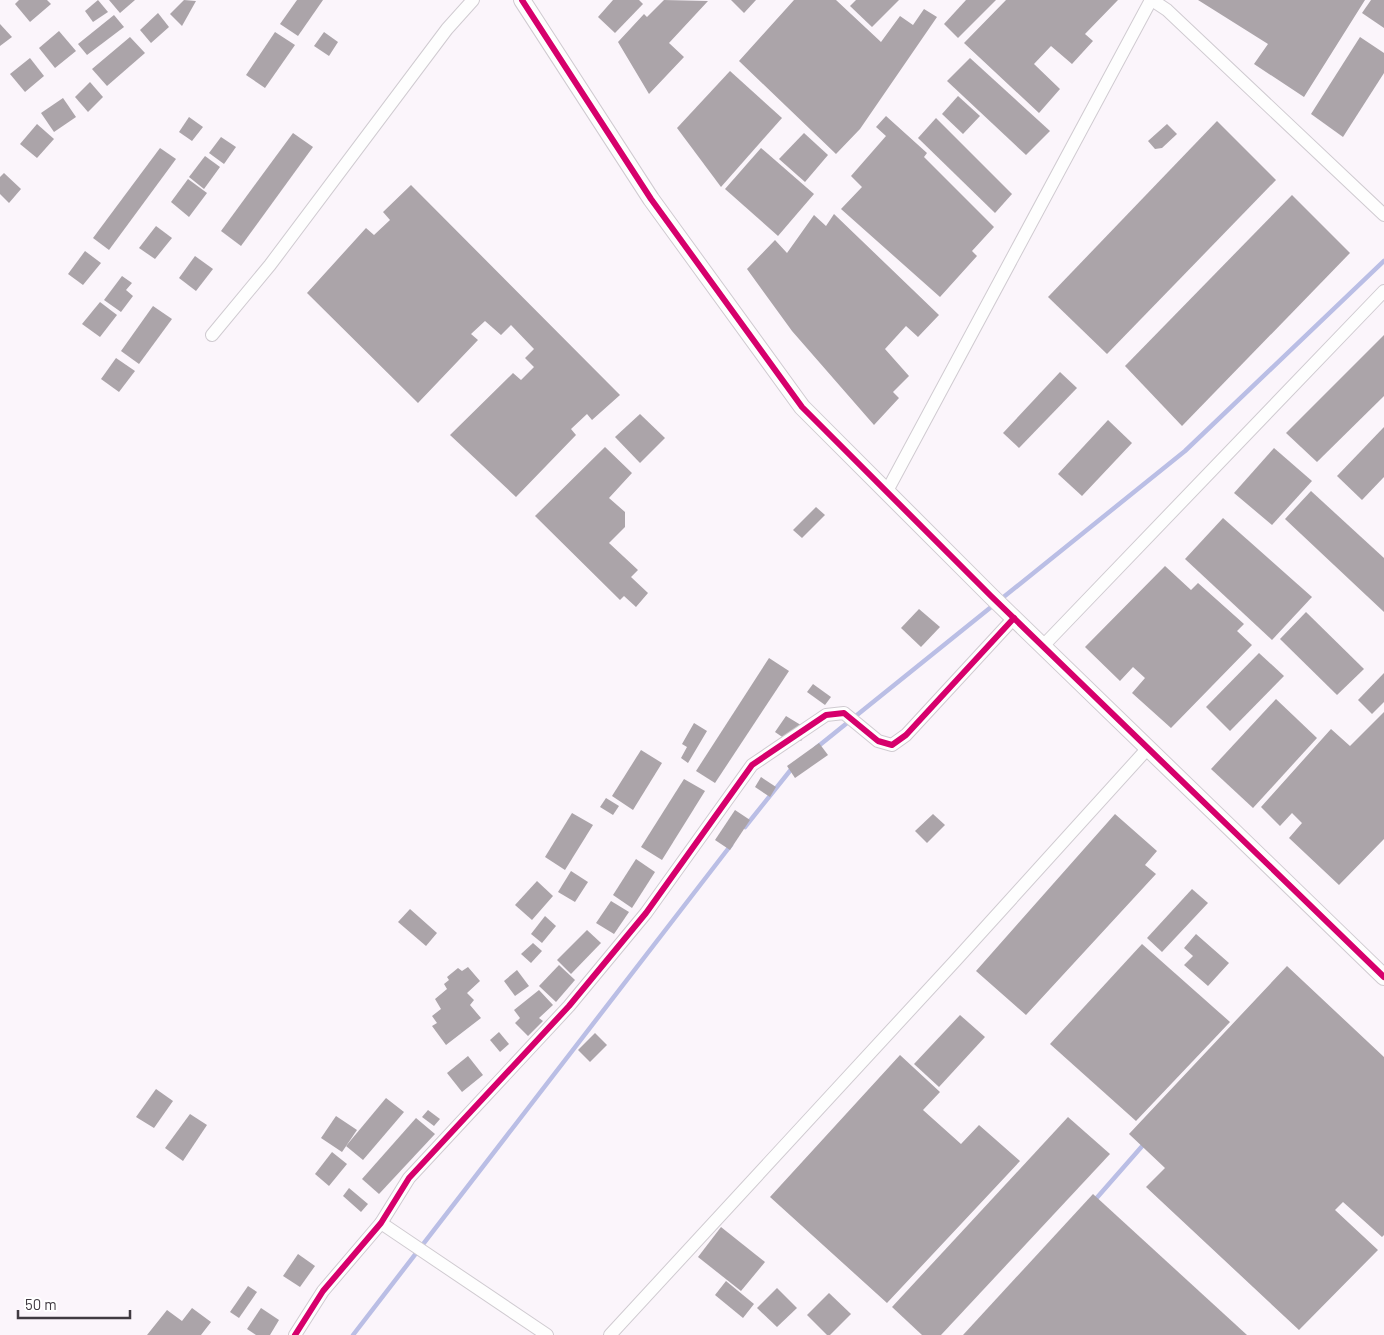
<svg xmlns="http://www.w3.org/2000/svg" width="1384" height="1335" font-family="Barlow,sans-serif">
  <style>
    .lines { fill: none; stroke-linecap: round; stroke-linejoin: round }
    .stream { stroke: #babee5; stroke-width: 4.5 }
    .building { fill: #aba4a9 }
    .minor-casing { stroke: #d0cbd1; stroke-width: 14 }
    .tertiary-casing { stroke: #d0cbd1; stroke-width: 18 }
    .minor { stroke: #fefefe; stroke-width: 12 }
    .tertiary { stroke: #fefefe; stroke-width: 16 }
    .cycleway-casing { stroke: #fff; stroke-width: 9 }
    .cycleway { stroke: #d6006c; stroke-width: 6 }
  </style>
  <rect width="100%" height="100%" fill="#fbf5fb"/>
  <g class="lines">
    <g class="stream">
      <polyline points="816,748 1185,451 1384,261"/>
      <polyline points="745,827 793,767"/>
      <polyline points="1094,1201 1144,1144"/>
      <polyline points="353,1335 731,845"/>
    </g>
  </g>
  <g class="building">
    <polygon points="19,0 47,0 51,4 30,22 15,4"/>
    <polygon points="98,0 108,12 93,22 85,11"/>
    <polygon points="109,0 135,0 120,13"/>
    <polygon points="184,0 196,1 182,26 170,14"/>
    <polygon points="297,0 323,0 298,36 280,24"/>
    <polygon points="613,0 639,0 643,4 615,33 598,17"/>
    <polygon points="664,0 708,1 669,43 684,57 649,94 618,42 644,14 647,17"/>
    <polygon points="731,0 756,0 744,13"/>
    <polygon points="794,0 836,0 881,42 900,16 913,25 924,9 937,17 860,129 836,154 739,61"/>
    <polygon points="856,0 899,0 872,27 850,6"/>
    <polygon points="966,0 996,0 958,38 944,24"/>
    <polygon points="1006,0 1118,0 1085,34 1093,41 1072,64 1051,46 1034,64 1060,89 1039,113 964,43"/>
    <polygon points="1198,0 1365,0 1304,97 1254,64 1268,44"/>
    <polygon points="1371,0 1384,0 1384,28 1362,13"/>
    <polygon points="158,13 169,27 151,43 140,30"/>
    <polygon points="114,15 124,27 87,55 78,44"/>
    <polygon points="0,24 12,37 0,46"/>
    <polygon points="59,31 76,51 55,68 39,48"/>
    <polygon points="275,32 295,45 265,88 246,75"/>
    <polygon points="324,32 338,42 329,56 314,46"/>
    <polygon points="130,37 145,53 107,86 92,69"/>
    <polygon points="1360,37 1384,53 1384,73 1343,137 1311,114"/>
    <polygon points="30,58 44,76 25,92 10,74"/>
    <polygon points="970,58 1050,131 1026,155 947,81"/>
    <polygon points="730,71 782,118 721,187 677,128"/>
    <polygon points="90,82 103,97 88,112 75,97"/>
    <polygon points="958,96 980,116 963,134 942,114"/>
    <polygon points="63,98 76,117 54,132 41,113"/>
    <polygon points="886,116 927,153 924,157 994,227 972,251 977,256 940,297 841,209 862,187 851,176 886,136 876,127"/>
    <polygon points="189,117 203,127 192,141 179,132"/>
    <polygon points="936,118 1012,194 995,213 918,138"/>
    <polygon points="1217,121 1276,180 1107,354 1048,297"/>
    <polygon points="37,124 54,139 37,158 20,144"/>
    <polygon points="1167,124 1177,134 1162,148 1155,149 1148,141"/>
    <polygon points="293,133 313,147 241,246 221,231"/>
    <polygon points="804,133 828,155 805,182 779,159"/>
    <polygon points="221,137 236,147 224,164 209,153"/>
    <polygon points="160,148 176,159 109,250 93,238"/>
    <polygon points="761,148 814,194 778,236 725,189"/>
    <polygon points="205,156 220,167 204,189 189,177"/>
    <polygon points="4,173 21,189 9,203 0,194 0,177"/>
    <polygon points="188,179 207,193 189,217 171,202"/>
    <polygon points="411,185 620,395 592,420 587,414 571,429 576,435 516,497 450,435 513,373 521,380 534,367 525,358 534,349 511,325 501,335 485,321 471,334 478,340 418,403 307,293 366,228 374,235 390,220 383,212"/>
    <polygon points="1292,195 1350,253 1182,426 1125,366"/>
    <polygon points="834,214 939,315 918,337 906,326 885,349 909,376 893,392 899,398 874,425 792,331 747,269 775,240 787,253 814,215 826,226"/>
    <polygon points="156,226 172,238 155,259 139,248"/>
    <polygon points="85,251 101,263 83,285 68,274"/>
    <polygon points="195,256 213,269 196,291 179,278"/>
    <polygon points="122,276 132,283 126,290 133,296 121,312 104,300"/>
    <polygon points="100,302 117,315 100,337 82,324"/>
    <polygon points="153,306 172,319 139,364 121,351"/>
    <polygon points="1384,335 1384,396 1317,462 1286,433"/>
    <polygon points="116,358 135,371 119,392 101,379"/>
    <polygon points="1060,372 1077,388 1019,448 1003,433"/>
    <polygon points="640,414 665,438 640,463 615,437"/>
    <polygon points="1108,420 1132,443 1082,496 1058,474"/>
    <polygon points="1384,427 1384,477 1362,500 1337,476"/>
    <polygon points="605,447 632,473 609,498 625,512 625,527 609,543 638,570 631,577 648,593 636,607 624,596 620,600 535,516"/>
    <polygon points="1274,448 1312,481 1272,525 1234,493"/>
    <polygon points="1311,491 1384,558 1384,612 1285,519"/>
    <polygon points="816,507 825,515 802,538 793,530"/>
    <polygon points="1223,518 1312,597 1272,640 1185,559"/>
    <polygon points="1165,566 1191,590 1198,583 1244,624 1237,631 1252,645 1171,728 1132,693 1145,678 1133,667 1120,681 1085,647"/>
    <polygon points="919,609 940,627 921,647 901,628"/>
    <polygon points="1306,612 1364,669 1337,695 1280,639"/>
    <polygon points="1259,653 1284,676 1230,731 1206,707"/>
    <polygon points="769,658 789,671 715,783 696,771"/>
    <polygon points="1384,673 1384,702 1372,714 1358,700"/>
    <polygon points="813,684 831,697 825,705 807,692"/>
    <polygon points="1276,699 1317,738 1253,808 1211,769"/>
    <polygon points="1384,712 1384,839 1339,885 1289,838 1302,823 1292,813 1280,826 1261,807 1331,729 1350,746"/>
    <polygon points="786,716 809,730 801,741 795,737 791,743 775,732"/>
    <polygon points="694,723 707,731 688,763 681,758 687,747 682,744"/>
    <polygon points="819,743 828,755 795,778 787,766"/>
    <polygon points="641,750 662,763 633,810 612,796"/>
    <polygon points="761,777 776,787 770,797 755,787"/>
    <polygon points="684,779 705,791 662,860 641,847"/>
    <polygon points="606,798 619,806 613,815 600,807"/>
    <polygon points="735,810 750,820 730,850 715,840"/>
    <polygon points="572,813 593,825 565,870 545,857"/>
    <polygon points="933,814 945,825 927,843 915,831"/>
    <polygon points="1115,814 1157,851 1145,865 1156,874 1026,1015 976,971"/>
    <polygon points="636,859 655,872 632,908 613,895"/>
    <polygon points="571,871 588,882 575,902 558,892"/>
    <polygon points="537,881 553,896 532,920 515,905"/>
    <polygon points="1192,889 1208,903 1162,952 1147,938"/>
    <polygon points="611,901 629,912 614,934 596,923"/>
    <polygon points="410,909 437,933 426,946 398,922"/>
    <polygon points="545,916 556,926 542,943 531,934"/>
    <polygon points="587,930 601,943 571,974 557,960"/>
    <polygon points="1196,934 1229,963 1208,986 1184,965 1193,956 1184,948"/>
    <polygon points="533,943 542,951 531,963 521,954"/>
    <polygon points="1142,944 1230,1022 1136,1121 1050,1044"/>
    <polygon points="559,965 575,980 556,1002 539,986"/>
    <polygon points="1287,966 1384,1057 1384,1235 1382,1237 1343,1202 1335,1210 1378,1250 1299,1330 1146,1187 1165,1168 1129,1134"/>
    <polygon points="468,967 480,981 467,993 474,1000 470,1005 481,1018 446,1045 432,1026 437,1023 432,1016 441,1009 435,999 447,989 444,984 449,980 447,977 458,968 462,971"/>
    <polygon points="517,970 529,986 515,996 504,981"/>
    <polygon points="539,990 553,1005 539,1018 543,1021 528,1036 515,1023 520,1018 514,1010"/>
    <polygon points="960,1015 985,1037 939,1087 914,1064"/>
    <polygon points="499,1032 509,1044 500,1052 490,1040"/>
    <polygon points="595,1033 607,1045 590,1062 578,1050"/>
    <polygon points="900,1055 940,1092 923,1110 961,1144 979,1125 1020,1161 887,1303 770,1197"/>
    <polygon points="468,1056 483,1075 462,1092 447,1073"/>
    <polygon points="156,1089 173,1101 154,1128 136,1117"/>
    <polygon points="386,1098 404,1112 363,1160 346,1146"/>
    <polygon points="428,1110 440,1119 434,1126 422,1117"/>
    <polygon points="190,1114 207,1125 183,1161 165,1148"/>
    <polygon points="336,1116 357,1130 342,1152 321,1138"/>
    <polygon points="1068,1117 1110,1154 941,1335 922,1335 892,1307"/>
    <polygon points="416,1118 435,1134 379,1194 362,1179"/>
    <polygon points="332,1152 347,1164 329,1186 315,1174"/>
    <polygon points="349,1188 368,1204 361,1212 343,1196"/>
    <polygon points="1093,1194 1247,1335 963,1335"/>
    <polygon points="721,1227 765,1262 741,1291 698,1257"/>
    <polygon points="298,1254 315,1266 300,1287 283,1276"/>
    <polygon points="726,1281 754,1304 743,1318 715,1295"/>
    <polygon points="248,1286 257,1292 239,1318 230,1312"/>
    <polygon points="777,1288 797,1308 777,1327 757,1308"/>
    <polygon points="829,1293 851,1314 830,1335 827,1335 807,1315"/>
    <polygon points="192,1308 211,1322 201,1335 147,1335 167,1310 182,1321"/>
    <polygon points="261,1308 279,1320 270,1335 256,1335 247,1329"/>
  </g>
  <g class="lines">
    <defs>
      <g id="minor">
        <polyline points="1152,0 1167,10 1384,215"/>
        <polyline points="212,335 270,265 447,29 473,0"/>
        <polyline points="887,491 1151,0"/>
        <polyline points="1043,646 1384,291"/>
        <polyline points="381,1223 547,1335"/>
        <polyline points="295,1335 323,1291 381,1223 409,1178 569,1006 646,913 752,765 826,715 844,713 878,741 892,745 906,735 1014,618"/>
        <polyline points="610,1335 955,961 1148,748"/>
      </g>
      <polyline id="tertiary" points="522,0 651,199 802,407 991,596 1384,977"/>
    </defs>
    <use href="#minor" class="minor-casing"/>
    <use href="#tertiary" class="tertiary-casing"/>
    <use href="#minor" class="minor"/>
    <use href="#tertiary" class="tertiary"/>
    <defs>
      <g id="cycleway">
        <polyline points="522,0 651,199 802,407 991,596 1384,977"/>
        <polyline points="295,1335 323,1291 381,1223 409,1178 569,1006 646,913 752,765 826,715 844,713 878,741 892,745 906,735 1014,618"/>
      </g>
    </defs>
    <use href="#cycleway" class="cycleway-casing"/>
    <use href="#cycleway" class="cycleway"/>
  </g>
  <path d="M18 1310v8h112v-8" fill="none" stroke="#403a41" stroke-width="2.5"/>
  <text x="25" y="1310" font-size="15" fill="#403a41" stroke="#ffffff" stroke-width="4" paint-order="stroke">50 m</text>
</svg>
